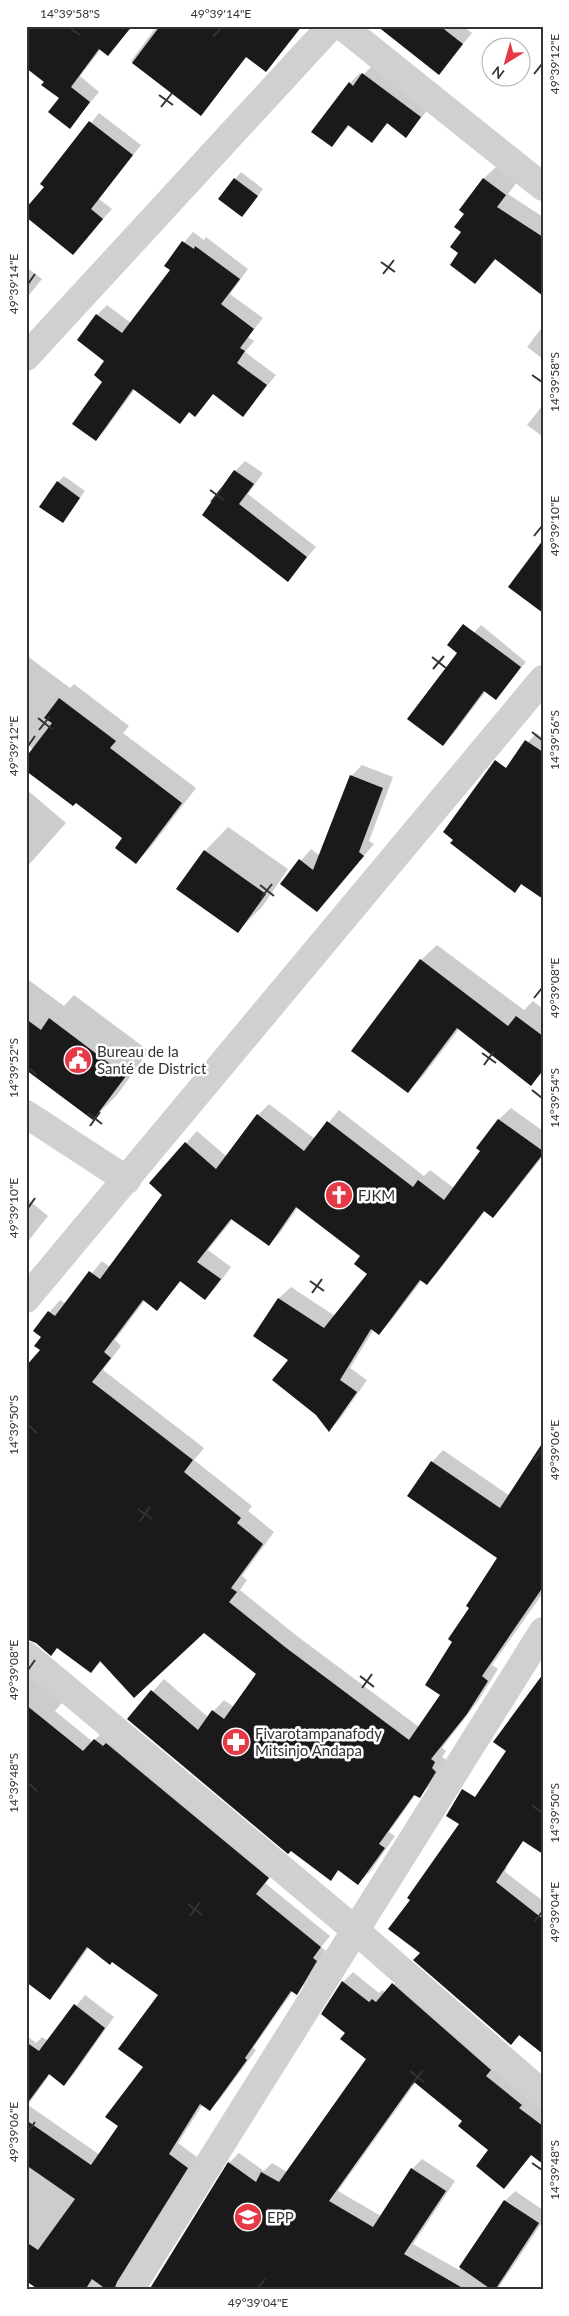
<svg xmlns="http://www.w3.org/2000/svg" width="569" height="2316" font-family="Lato,sans-serif">
  <style>
    .shadow { fill: #0003 }
    .building { fill: #1a1a1a }
    .lines { fill: none; stroke-linecap: round; stroke-linejoin: round }
    .minor { stroke: #d0d0d0; stroke-width: 28 }
    .tertiary { stroke: #d0d0d0; stroke-width: 28 }
    .ticks { fill: none; stroke: #333; stroke-width: 2 }
    .labels { text-anchor: middle; dominant-baseline: central; stroke-width: 5; stroke-linejoin: round; paint-order: stroke }
    .poi-label { font-size: 15px; fill: #333; stroke: #fff; text-anchor: start }
    .neatline { fill: none; stroke: #333; stroke-width: 2 }
    .ticks-label { font-size: 12px; text-anchor: middle; fill: #333 }
  </style>
  <rect width="100%" height="100%" fill="#fff"/>
  <g class="shadow">
    <polygon points="26,26 133,26 108,54 101,49 80,76 99,92 70,127 60,98 45,81"/>
    <polygon points="157,26 302,26 266,71 247,56 201,114 131,61"/>
    <polygon points="383,26 463,26 472,33 439,73"/>
    <polygon points="374,64 431,106 406,136 388,123 372,141 350,125 332,145 350,83 360,73 363,75"/>
    <polygon points="99,113 141,145 99,199 112,209 73,253 46,187 42,184"/>
    <polygon points="496,167 517,182 508,194 543,217 543,294 497,258 475,283 460,253 466,214 483,179"/>
    <polygon points="241,172 263,189 248,209 224,193"/>
    <polygon points="193,232 204,240 206,237 248,269 230,294 263,318 248,337 254,341 245,352 276,375 243,415 214,393 195,415 190,412 180,422 135,389 105,430 96,440 106,361 97,315 107,305 131,323 171,270 165,265"/>
    <polygon points="26,267 42,279 26,299"/>
    <polygon points="543,326 543,359 527,347"/>
    <polygon points="543,405 543,437 527,425"/>
    <polygon points="245,461 263,473 248,494 316,547 287,580 204,515 235,471"/>
    <polygon points="64,476 85,491 63,521 58,482"/>
    <polygon points="481,625 526,662 496,699 486,691 454,733 443,744 470,637"/>
    <polygon points="26,655 70,688 74,684 129,726 123,733 196,788 150,848 136,862 124,837 26,743"/>
    <polygon points="536,733 543,738 543,888 522,884 515,891 493,784"/>
    <polygon points="362,765 393,777 369,841 374,844 317,911 281,884 311,849 320,856 351,776"/>
    <polygon points="26,789 66,823 26,868"/>
    <polygon points="228,827 288,869 262,907 238,931 205,851"/>
    <polygon points="437,945 524,1010 533,1001 543,1009 543,1030 541,1032 543,1034 543,1072 531,1084 459,1029 423,1076 408,1092 421,960"/>
    <polygon points="26,978 64,1006 74,995 149,1051 117,1095 93,1119 26,1070"/>
    <polygon points="269,1104 315,1139 339,1110 424,1176 430,1170 454,1188 481,1150 478,1148 499,1119 511,1108 543,1131 543,1156 504,1205 493,1216 485,1211 438,1272 427,1284 422,1280 390,1322 379,1333 374,1329 350,1368 367,1380 340,1419 329,1430 290,1359 255,1336 279,1298 291,1287 335,1316 368,1273 361,1256 298,1207 280,1233 269,1244 233,1219 208,1250 231,1267 216,1287 205,1298 181,1281 157,1309 145,1300 115,1340 121,1346 103,1370 204,1448 194,1460 252,1506 248,1511 274,1532 242,1576 247,1580 240,1590 297,1636 419,1727 441,1694 454,1642 499,1558 432,1462 443,1450 510,1496 543,1448 543,1593 492,1665 498,1669 478,1701 442,1748 446,1751 442,1757 447,1760 430,1785 419,1796 416,1794 389,1832 395,1836 370,1872 358,1883 340,1870 330,1879 128,1719 164,1679 208,1717 224,1700 234,1707 258,1673 204,1632 102,1661 91,1672 41,1350 42,1337 34,1330 60,1300 66,1304 102,1261 110,1267 163,1195 151,1183 197,1131 227,1157 258,1115"/>
    <polygon points="26,1198 48,1216 26,1244"/>
    <polygon points="26,1670 66,1698 55,1711 93,1742 104,1730 278,1868 265,1883 330,1936 321,1947 326,1951 306,1983 296,1993 293,1991 253,2048 256,2050 220,2099 210,2109 203,2104 178,2143 197,2157 128,2290 41,2290 26,2279 26,2035 36,2043 42,2037 48,2041 85,1995 114,2017 74,2074 64,2084 50,2074 28,2105 100,2155 120,2126 144,2067 160,1995 112,1961 89,1947 59,1989 50,1998 26,1981"/>
    <polygon points="459,1831 507,1867 505,1872 543,1901 543,2052 520,2035 511,2044 421,1953 411,1900"/>
    <polygon points="353,1972 379,1993 382,1990 386,1993 403,1975 528,2098 543,2109 543,2158 532,2154 504,2187 490,2150 464,2120 416,2082 338,2191 381,2216 412,2169 422,2159 455,2181 413,2244 459,2270 505,2201 515,2191 543,2210 543,2221 497,2290 375,2290 229,2163 239,2153 264,2171 272,2163 287,2172 368,2059 347,2033 323,2014 343,1982"/>
  </g>
  <g class="building">
    <polygon points="26,26 132,26 108,56 99,49 71,87 90,102 70,129 48,112 59,98 41,85 44,82 26,68"/>
    <polygon points="160,26 302,26 266,72 246,57 201,116 132,63"/>
    <polygon points="377,26 440,26 463,44 439,75"/>
    <polygon points="362,73 421,117 406,138 387,123 372,143 348,125 332,147 311,132 349,82 353,86"/>
    <polygon points="89,121 133,155 91,209 103,219 73,255 26,217 26,208 44,187 40,184"/>
    <polygon points="234,178 258,196 242,217 218,199"/>
    <polygon points="483,178 506,195 497,207 543,237 543,296 495,259 475,284 450,265 458,253 450,247 461,232 454,227 464,214 459,210"/>
    <polygon points="182,241 194,249 195,246 240,279 221,304 254,329 240,348 245,351 237,363 267,385 243,417 213,394 195,417 189,412 180,424 133,389 96,441 72,424 102,382 94,375 104,361 77,340 96,314 122,333 170,270 164,266"/>
    <polygon points="234,470 254,484 239,504 307,557 288,582 202,515"/>
    <polygon points="57,481 80,498 63,523 39,507"/>
    <polygon points="543,540 543,613 508,587"/>
    <polygon points="463,624 521,667 496,700 484,691 443,746 407,719 457,653 447,645"/>
    <polygon points="59,698 116,741 110,748 182,803 136,864 115,848 122,838 76,803 73,806 26,771 26,757 52,723 44,718"/>
    <polygon points="525,740 543,752 543,899 521,884 515,893 450,843 453,840 443,832 495,760 506,768"/>
    <polygon points="350,775 383,788 359,852 364,856 317,912 280,884 299,859 313,870"/>
    <polygon points="204,850 266,894 238,933 176,889"/>
    <polygon points="420,959 508,1026 516,1016 543,1036 543,1070 531,1086 457,1028 408,1093 351,1051"/>
    <polygon points="49,1018 126,1076 93,1120 26,1070 26,1019 41,1030"/>
    <polygon points="257,1114 304,1151 327,1121 413,1187 418,1180 444,1200 480,1151 476,1148 498,1119 543,1151 543,1154 493,1218 484,1211 427,1285 420,1280 379,1335 371,1329 340,1380 357,1392 329,1432 316,1415 272,1380 288,1360 253,1336 278,1298 324,1328 367,1274 354,1264 360,1256 296,1207 269,1246 231,1219 197,1262 221,1279 205,1300 180,1281 157,1311 143,1300 104,1352 111,1358 92,1382 193,1460 184,1472 241,1518 237,1523 263,1544 231,1588 237,1592 229,1602 285,1647 409,1740 440,1695 425,1685 452,1642 448,1639 469,1608 466,1606 497,1558 407,1496 431,1461 500,1508 543,1442 543,1587 482,1676 488,1681 467,1714 431,1759 435,1762 432,1768 436,1772 420,1798 414,1795 379,1844 385,1848 358,1885 338,1870 331,1881 291,1851 288,1854 127,1719 151,1690 198,1730 212,1710 224,1719 256,1674 204,1633 134,1698 100,1661 91,1673 57,1648 51,1656 36,1643 26,1639 26,1366 40,1350 34,1346 41,1337 33,1331 48,1311 55,1316 89,1271 100,1279 162,1195 149,1183 185,1142 216,1169"/>
    <polygon points="543,1674 543,1854 523,1841 496,1882 543,1919 543,2054 519,2035 511,2045 413,1960 420,1953 388,1929 410,1900 407,1898 459,1824 446,1816 462,1789 475,1797 506,1751 493,1742"/>
    <polygon points="26,1705 83,1751 94,1739 103,1746 106,1743 269,1878 256,1894 321,1947 313,1958 317,1961 297,1995 291,1991 245,2058 247,2060 210,2111 200,2104 169,2154 188,2168 117,2282 114,2290 107,2290 92,2279 85,2290 39,2290 26,2281 26,2242 38,2250 75,2199 26,2165 26,2120 91,2165 118,2126 105,2117 143,2067 118,2049 158,1995 112,1962 110,1965 87,1947 50,2000 26,1982"/>
    <polygon points="342,1981 369,2002 372,1999 376,2002 392,1983 491,2070 486,2076 522,2105 519,2108 543,2126 543,2164 531,2155 504,2189 476,2166 488,2150 458,2126 462,2121 414,2082 329,2201 373,2227 411,2168 446,2191 404,2254 466,2290 149,2290 228,2162 256,2182 261,2172 279,2182 366,2059 340,2039 345,2033 321,2014"/>
    <polygon points="74,2004 105,2028 64,2086 49,2074 26,2105 26,2042 39,2051"/>
    <polygon points="504,2200 539,2223 495,2290 492,2290 459,2267"/>
  </g>
  <g class="lines">
    <g class="minor">
      <polyline points="26,357 331,26"/>
      <polyline points="26,1114 127,1180"/>
      <polyline points="26,1655 355,1930 543,2094"/>
      <polyline points="130,2290 543,1631"/>
    </g>
    <g class="tertiary">
      <polyline points="342,26 543,187"/>
      <polyline points="26,1299 543,679"/>
    </g>
  </g>
  <path class="ticks" d="M70 28 80 35M213 37 221 28M534 74 542 64M159 95 173 105M161 107 172 93M381 262 395 272M383 274 394 260M28 284 35 274M532 375 542 382M210 490 224 500M211 502 222 488M534 536 542 526M432 657 446 668M433 669 444 656M38 718 52 729M39 730 50 716M532 732 542 740M28 746 35 736M260 885 274 896M261 898 272 884M534 998 542 988M482 1053 496 1063M484 1065 494 1051M28 1068 37 1075M532 1090 542 1098M88 1113 102 1124M90 1126 100 1112M28 1208 35 1198M310 1281 324 1291M312 1293 322 1279M28 1425 37 1433M534 1460 542 1450M138 1509 152 1519M140 1521 150 1507M28 1670 35 1660M360 1676 374 1687M362 1688 372 1674M28 1783 37 1791M532 1805 542 1813M188 1904 202 1915M190 1916 200 1902M534 1922 542 1912M410 2071 424 2082M412 2084 423 2070M28 2132 35 2122M532 2163 542 2170M258 2288 265 2279"/>
  <defs>
    <symbol id="civic-disc" viewBox="-11 -11 22 22"><circle r="9.5" fill="#e63946" stroke="#fff"/><path d="M-.6-6.5H3V-4.5H.6V-3L4-1V1h2V6H-6V1h2V-1L-.6-3ZM-1.2 2.5V6h2.4V2.5Z" fill="#fff"/></symbol>
    <symbol id="church-disc" viewBox="-11 -11 22 22"><circle r="9.5" fill="#e63946" stroke="#fff"/><path d="M-1.2-6h2.4v3.5h3.3v2.4h-3.3V6h-2.4V-.1h-3.3v-2.4h3.3Z" fill="#fff"/></symbol>
    <symbol id="pharmacy-disc" viewBox="-11 -11 22 22"><circle r="9.5" fill="#e63946" stroke="#fff"/><path d="M-2-6h4v4h4v4h-4v4h-4v-4h-4v-4h4Z" fill="#fff"/></symbol>
    <symbol id="school-disc" viewBox="-11 -11 22 22"><circle r="9.5" fill="#e63946" stroke="#fff"/><path d="M0-5L7-2L0 1L-7-2ZM-4 1L0 2.5L4 1V4Q0 6-4 4Z" fill="#fff"/></symbol>
  </defs>
  <g fill-rule="evenodd">
    <use href="#civic-disc" x="62" y="1044" width="32" height="32"/>
    <use href="#church-disc" x="323" y="1179" width="32" height="32"/>
    <use href="#pharmacy-disc" x="220" y="1726" width="32" height="32"/>
    <use href="#school-disc" x="232" y="2201" width="32" height="32"/>
  </g>
  <g class="labels">
    <g class="poi-label">
      <text x="97" y="1051">Bureau de la<tspan x="97" dy="17">Santé de District</tspan></text>
      <text x="358" y="1195">FJKM</text>
      <text x="255" y="1733">Fivarotampanafody<tspan x="255" dy="17">Mitsinjo Andapa</tspan></text>
      <text x="267" y="2217">EPP</text>
    </g>
  </g>
  <rect width="569" height="2316" fill="none" stroke="#ffffff" stroke-width="55"/>
  <g transform="translate(506 62) rotate(217)"><circle r="24" fill="#ffffff" stroke="#adadad"/>
  <path d="M0-4L9 19L0 12L-9 19Z" fill="#e63946"/>
  <text y="-8" font-size="14" font-weight="bold" text-anchor="middle" fill="#333333">N</text>
  </g>
  <rect x="28" y="28" width="514" height="2260" class="neatline"/>
  <g class="ticks-label">
    <text x="70" y="18">14°39'58"S</text>
    <text x="221" y="18">49°39'14"E</text>
    <text transform="translate(555 64) rotate(-90)" y="4">49°39'12"E</text>
    <text transform="translate(14 284) rotate(-90)" y="4">49°39'14"E</text>
    <text transform="translate(555 382) rotate(-90)" y="4">14°39'58"S</text>
    <text transform="translate(555 526) rotate(-90)" y="4">49°39'10"E</text>
    <text transform="translate(555 740) rotate(-90)" y="4">14°39'56"S</text>
    <text transform="translate(14 746) rotate(-90)" y="4">49°39'12"E</text>
    <text transform="translate(555 988) rotate(-90)" y="4">49°39'08"E</text>
    <text transform="translate(14 1068) rotate(-90)" y="4">14°39'52"S</text>
    <text transform="translate(555 1098) rotate(-90)" y="4">14°39'54"S</text>
    <text transform="translate(14 1208) rotate(-90)" y="4">49°39'10"E</text>
    <text transform="translate(14 1425) rotate(-90)" y="4">14°39'50"S</text>
    <text transform="translate(555 1450) rotate(-90)" y="4">49°39'06"E</text>
    <text transform="translate(14 1670) rotate(-90)" y="4">49°39'08"E</text>
    <text transform="translate(14 1783) rotate(-90)" y="4">14°39'48"S</text>
    <text transform="translate(555 1813) rotate(-90)" y="4">14°39'50"S</text>
    <text transform="translate(555 1912) rotate(-90)" y="4">49°39'04"E</text>
    <text transform="translate(14 2132) rotate(-90)" y="4">49°39'06"E</text>
    <text transform="translate(555 2170) rotate(-90)" y="4">14°39'48"S</text>
    <text x="258" y="2307">49°39'04"E</text>
  </g>
</svg>
